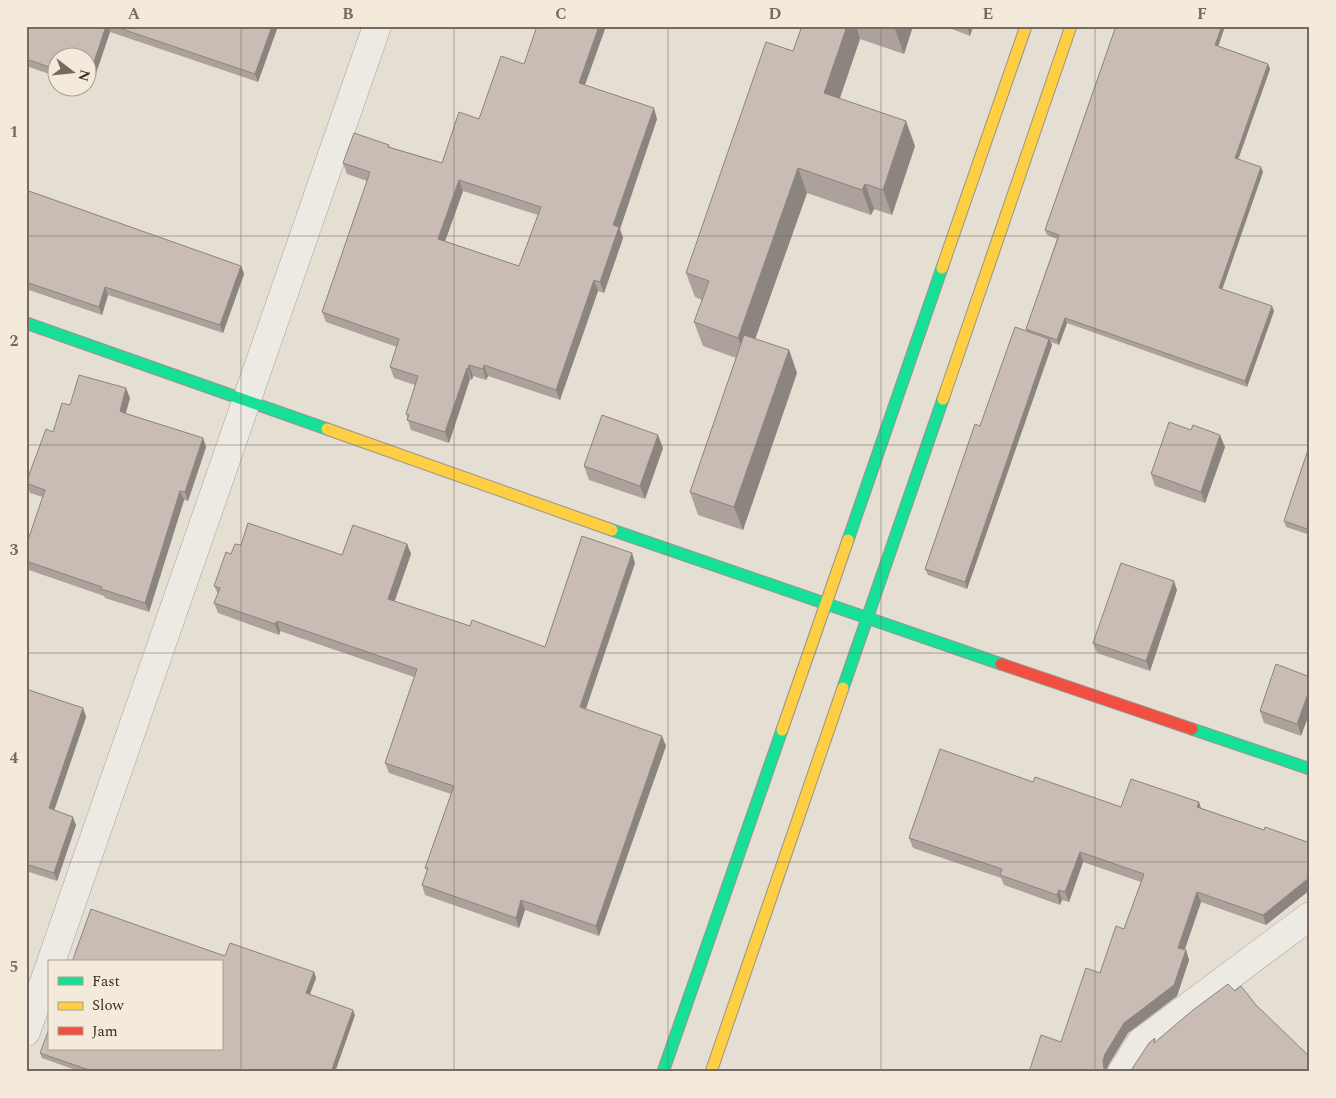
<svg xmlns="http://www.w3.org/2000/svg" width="1336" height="1098" font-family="Spectral,serif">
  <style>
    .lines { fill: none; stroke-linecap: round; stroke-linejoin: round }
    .street-casing { stroke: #aaa39b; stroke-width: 29 }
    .fast-casing { stroke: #9a938c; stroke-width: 13 }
    .slow-casing { stroke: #9a938c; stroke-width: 13 }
    .jam-casing { stroke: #9a938c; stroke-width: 13 }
    .street { stroke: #ede9e3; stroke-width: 28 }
    .fast { stroke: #16e098; stroke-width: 11 }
    .slow { stroke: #ffcf43; stroke-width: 11 }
    .jam { stroke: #f24e42; stroke-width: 11 }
    .wall { fill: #aca29b; fill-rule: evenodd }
    .shaded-wall { fill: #8c847e }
    .building { fill: #c8bcb4; stroke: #8c847e; fill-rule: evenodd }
    .grid { fill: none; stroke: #756a61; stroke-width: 1; stroke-opacity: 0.55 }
    .neatline { fill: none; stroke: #756a61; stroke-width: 2 }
    .grid-label { font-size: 16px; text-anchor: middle; font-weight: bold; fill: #756a61 }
  </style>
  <rect width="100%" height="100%" fill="#e4ded3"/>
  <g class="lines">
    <defs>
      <g id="street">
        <polyline points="51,962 377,26"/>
        <polyline points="26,1032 49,968"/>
        <polyline points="1122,1072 1141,1042 1310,916"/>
      </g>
      <g id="fast">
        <polyline points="26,323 327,429"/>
        <polyline points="612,530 1001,664"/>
        <polyline points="848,540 942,268"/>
        <polyline points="843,688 943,399"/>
        <polyline points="1192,729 1310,769"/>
        <polyline points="663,1072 782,730"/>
      </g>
      <g id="slow">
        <polyline points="942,268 1026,26"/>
        <polyline points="943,399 1071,26"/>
        <polyline points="327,429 612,530"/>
        <polyline points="782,730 848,540"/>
        <polyline points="711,1072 843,688"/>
      </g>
      <polyline id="jam" points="1001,664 1192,729"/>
    </defs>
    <use href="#street" class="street-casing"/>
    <use href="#fast" class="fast-casing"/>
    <use href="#slow" class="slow-casing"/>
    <use href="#jam" class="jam-casing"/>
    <use href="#street" class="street"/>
    <use href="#fast" class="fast"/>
    <use href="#slow" class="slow"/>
    <use href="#jam" class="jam"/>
  </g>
  <g class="wall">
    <polygon points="26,26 276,26 277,29 258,82 110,32 91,88 88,87 88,58 58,58 58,77 26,66"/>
    <path d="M606 26 585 85 657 119 620 229 623 238 604 293 598 291 560 400 488 376 486 380 473 376 472 380 470 379 449 443 411 430 406 414 415 385 394 378 390 367 397 347 326 322 322 312 367 181 347 174 343 163 389 145 390 147 442 163 524 64ZM463 191 538 215 519 266 445 241Z"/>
    <polygon points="802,26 913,26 904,54 860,39 840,98 915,146 892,215 874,209 871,215 807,193 755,339 789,350 797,373 743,530 698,515 690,492 736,358 703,346 694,322 702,300 695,297 686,273 793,51"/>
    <polygon points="944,26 973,26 970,36"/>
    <polygon points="1116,26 1225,26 1218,46 1268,64 1270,69 1238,159 1263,172 1222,289 1274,311 1247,387 1067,323 1059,345 1051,342 1052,345 967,589 928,575 925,569 980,426 1026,331 1026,329 1057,239 1047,235 1045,230"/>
    <polygon points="26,190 241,266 244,274 223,333 108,295 102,315 26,289"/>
    <polygon points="130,398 125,413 203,438 206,447 188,501 184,500 149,612 105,598 104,596 26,569 26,546 43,497 30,493 26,483 53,432 70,405"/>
    <polygon points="1310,444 1310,535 1286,527 1284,521"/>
    <polygon points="1225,447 1205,503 1155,486 1151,474"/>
    <polygon points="663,448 645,499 589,480 584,466"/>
    <polygon points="407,544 411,554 394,601 470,626 545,647 635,563 586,709 666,746 599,936 525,910 519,928 425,895 422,885 427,871 425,868 451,794 389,773 385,763 414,677 280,631 279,635 218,613 214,603 218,594 214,586 231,554 241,545 342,555"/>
    <polygon points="1177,590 1150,671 1097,653 1093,643"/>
    <polygon points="1276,664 1301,736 1264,723 1260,711"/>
    <polygon points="26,689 83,708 86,717 54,810 76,825 57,881 26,871"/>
    <polygon points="1033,782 1121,807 1199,802 1201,808 1264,830 1266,925 1201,902 1184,950 1186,950 1189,960 1177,996 1128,1033 1109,1064 1106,1071 1061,1042 1124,929 1141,882 1083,862 1069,902 1062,900 1060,905 1004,885 1001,878 913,848 909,838"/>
    <polygon points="225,956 314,972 316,978 310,994 355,1015 335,1072 81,1072 42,1058 40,1053"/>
  </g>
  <g class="shaded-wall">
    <polygon points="106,26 108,26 110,32 91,88 88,80"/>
    <polygon points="272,26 276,26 277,29 258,82 255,74"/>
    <polygon points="599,26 606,26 582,93 579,83"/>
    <polygon points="847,26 856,26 860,39 833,118 824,93"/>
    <polygon points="896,26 913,26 904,54 895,29"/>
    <polygon points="967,26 973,26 970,36"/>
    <polygon points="1222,26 1225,26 1217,50 1215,45"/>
    <polygon points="1268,64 1270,69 1237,163 1235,158"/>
    <polygon points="654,108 657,119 620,229 623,238 604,293 600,282 613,225"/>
    <polygon points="906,121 915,146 892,215 883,190"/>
    <polygon points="1261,167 1263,172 1221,293 1219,288"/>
    <polygon points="798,168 807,193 747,362 738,338"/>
    <polygon points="459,180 463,191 442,250 438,239"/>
    <polygon points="865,184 874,209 871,215 862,190"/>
    <polygon points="241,266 244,274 223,333 220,325"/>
    <polygon points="594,280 598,291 560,400 556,390"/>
    <polygon points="105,287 108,295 102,315 99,307"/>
    <polygon points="1272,306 1274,311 1247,387 1245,381"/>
    <polygon points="1065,318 1067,323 1059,345 1057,340"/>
    <polygon points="1049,339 1052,345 967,589 965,582"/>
    <polygon points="789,350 797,373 743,530 734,507"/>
    <polygon points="469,365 473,376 472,380 468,369"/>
    <polygon points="484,365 488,376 486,380 483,369"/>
    <polygon points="467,368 470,379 449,443 445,432"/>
    <polygon points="126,388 130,398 124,420 120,411"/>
    <polygon points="658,435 663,448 645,499 640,486"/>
    <polygon points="1220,435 1225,447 1205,503 1201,492"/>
    <polygon points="203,438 206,447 188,501 185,492"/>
    <polygon points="180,491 184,500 149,612 145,603"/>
    <polygon points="407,544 411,554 392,609 388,599"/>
    <polygon points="632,553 635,563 583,717 580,707"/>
    <polygon points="1174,581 1177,590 1150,671 1146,661"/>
    <polygon points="277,621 280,631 279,635 275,624"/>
    <polygon points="1310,688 1310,712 1301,736 1297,724"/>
    <polygon points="83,708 86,717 52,817 49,808"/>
    <polygon points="662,736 666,746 599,936 596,926"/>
    <polygon points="1199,802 1202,812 1197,807"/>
    <polygon points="73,817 76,825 57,881 54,873"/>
    <polygon points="1080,852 1083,862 1069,902 1065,892"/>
    <polygon points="1310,877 1310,890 1266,925 1263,915"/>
    <polygon points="1059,890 1062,900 1060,905 1057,895"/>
    <polygon points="1197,892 1201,902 1182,958 1178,948"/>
    <polygon points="521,900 525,910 519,928 516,918"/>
    <polygon points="1186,950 1189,960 1177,996 1128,1033 1109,1064 1106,1071 1105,1072 1103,1061 1105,1054 1124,1023"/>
    <polygon points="314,972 316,978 308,999 306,993"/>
    <polygon points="353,1010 355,1015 335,1072 331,1072"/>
  </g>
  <g class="building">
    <polygon points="26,26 106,26 88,80 88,58 58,58 58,70 26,59"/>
    <polygon points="113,26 272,26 255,74"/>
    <path d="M537 26H599L579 83 654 108 613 225 619 227 600 282 594 280 556 390 484 365 483 369 469 365 468 369 467 368 445 432 407 420 409 415 406 414 418 376 390 367 399 339 322 312 370 172 343 163 354 133 389 145 388 147 442 163 459 112 479 119 501 56 524 64ZM459 180 541 207 519 266 438 239Z"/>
    <polygon points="802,26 847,26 824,93 906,121 883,190 865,184 862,190 798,168 738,338 694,322 709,281 686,273 766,42 793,51"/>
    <polygon points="886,26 896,26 895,29"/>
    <polygon points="1116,26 1222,26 1215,45 1268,64 1235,158 1261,167 1219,288 1272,306 1245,381 1065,318 1057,340 1026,329 1059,235 1045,230"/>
    <polygon points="26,190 241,266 220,325 105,287 99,307 26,282"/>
    <polygon points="1015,327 1049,339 965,582 925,569 975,424 980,426"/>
    <polygon points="744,335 789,350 734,507 690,492"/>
    <polygon points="79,375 126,388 120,411 124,413 203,438 185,492 180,491 145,603 101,589 102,587 26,561 26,546 45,490 26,483 46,429 53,432 62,403 70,405"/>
    <polygon points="602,415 658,435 640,486 584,466"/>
    <polygon points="1169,422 1191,430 1193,425 1220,435 1201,492 1151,474"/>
    <polygon points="1310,444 1310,530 1284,521"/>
    <polygon points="248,523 342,555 353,525 407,544 388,599 470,626 472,620 545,647 582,536 632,553 580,707 662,736 596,926 521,900 516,918 422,885 428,868 425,868 454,786 385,763 417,669 277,621 275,624 214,603 220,588 214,586 226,552 231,554 235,544 241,545"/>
    <polygon points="1121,563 1174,581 1146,661 1093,643"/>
    <polygon points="1276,664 1310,677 1310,688 1297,724 1260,711"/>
    <polygon points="26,689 83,708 49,808 73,817 54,873 26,864"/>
    <polygon points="940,749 1033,782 1035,777 1121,807 1131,779 1199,802 1197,807 1264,830 1265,827 1310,843 1310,877 1263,915 1197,892 1178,948 1186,950 1174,985 1124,1023 1105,1054 1103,1061 1104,1069 1107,1072 1029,1072 1041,1035 1061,1042 1086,968 1100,973 1116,926 1124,929 1144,874 1080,852 1065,892 1059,890 1057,895 1000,875 1002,869 909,838"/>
    <polygon points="91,909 225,956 230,943 314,972 306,993 353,1010 331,1072 95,1072 40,1053 49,1029 49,1049 221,1049 221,962 72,962"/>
    <polygon points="1228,984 1235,991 1241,986 1256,1005 1310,1057 1310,1072 1130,1072 1149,1043 1155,1038 1154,1043 1193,1010"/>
  </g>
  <path class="grid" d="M241 26V1072M454 26V1072M668 26V1072M881 26V1072M1095 26V1072M26 236H1310M26 445H1310M26 653H1310M26 862H1310"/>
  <rect width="1336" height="1098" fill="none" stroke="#f3eadb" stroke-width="55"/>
  <rect x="48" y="960" width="175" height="90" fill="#f3eadb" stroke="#a99e91"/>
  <rect x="58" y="977" width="25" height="8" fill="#16e098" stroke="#a99e91"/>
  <text x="92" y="986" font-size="15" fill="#392c23">Fast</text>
  <rect x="58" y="1002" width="25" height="8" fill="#ffcf43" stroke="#a99e91"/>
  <text x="92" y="1010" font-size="15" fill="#392c23">Slow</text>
  <rect x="58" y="1027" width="25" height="8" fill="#f24e42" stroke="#a99e91"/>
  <text x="92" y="1036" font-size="15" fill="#392c23">Jam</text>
  <g transform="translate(72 72) rotate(106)"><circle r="24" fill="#f3eadb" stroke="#a99e91"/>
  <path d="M0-4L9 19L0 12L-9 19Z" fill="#756a61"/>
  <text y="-8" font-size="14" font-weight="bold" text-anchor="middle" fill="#392c23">N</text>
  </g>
  <rect x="28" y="28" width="1280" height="1042" class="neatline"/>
  <g class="grid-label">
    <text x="134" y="19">A</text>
    <text x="348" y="19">B</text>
    <text x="561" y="19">C</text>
    <text x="775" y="19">D</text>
    <text x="988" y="19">E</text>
    <text x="1202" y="19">F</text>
    <text x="14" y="137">1</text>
    <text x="14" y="346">2</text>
    <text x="14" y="555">3</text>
    <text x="14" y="763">4</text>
    <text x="14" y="972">5</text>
  </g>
</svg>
